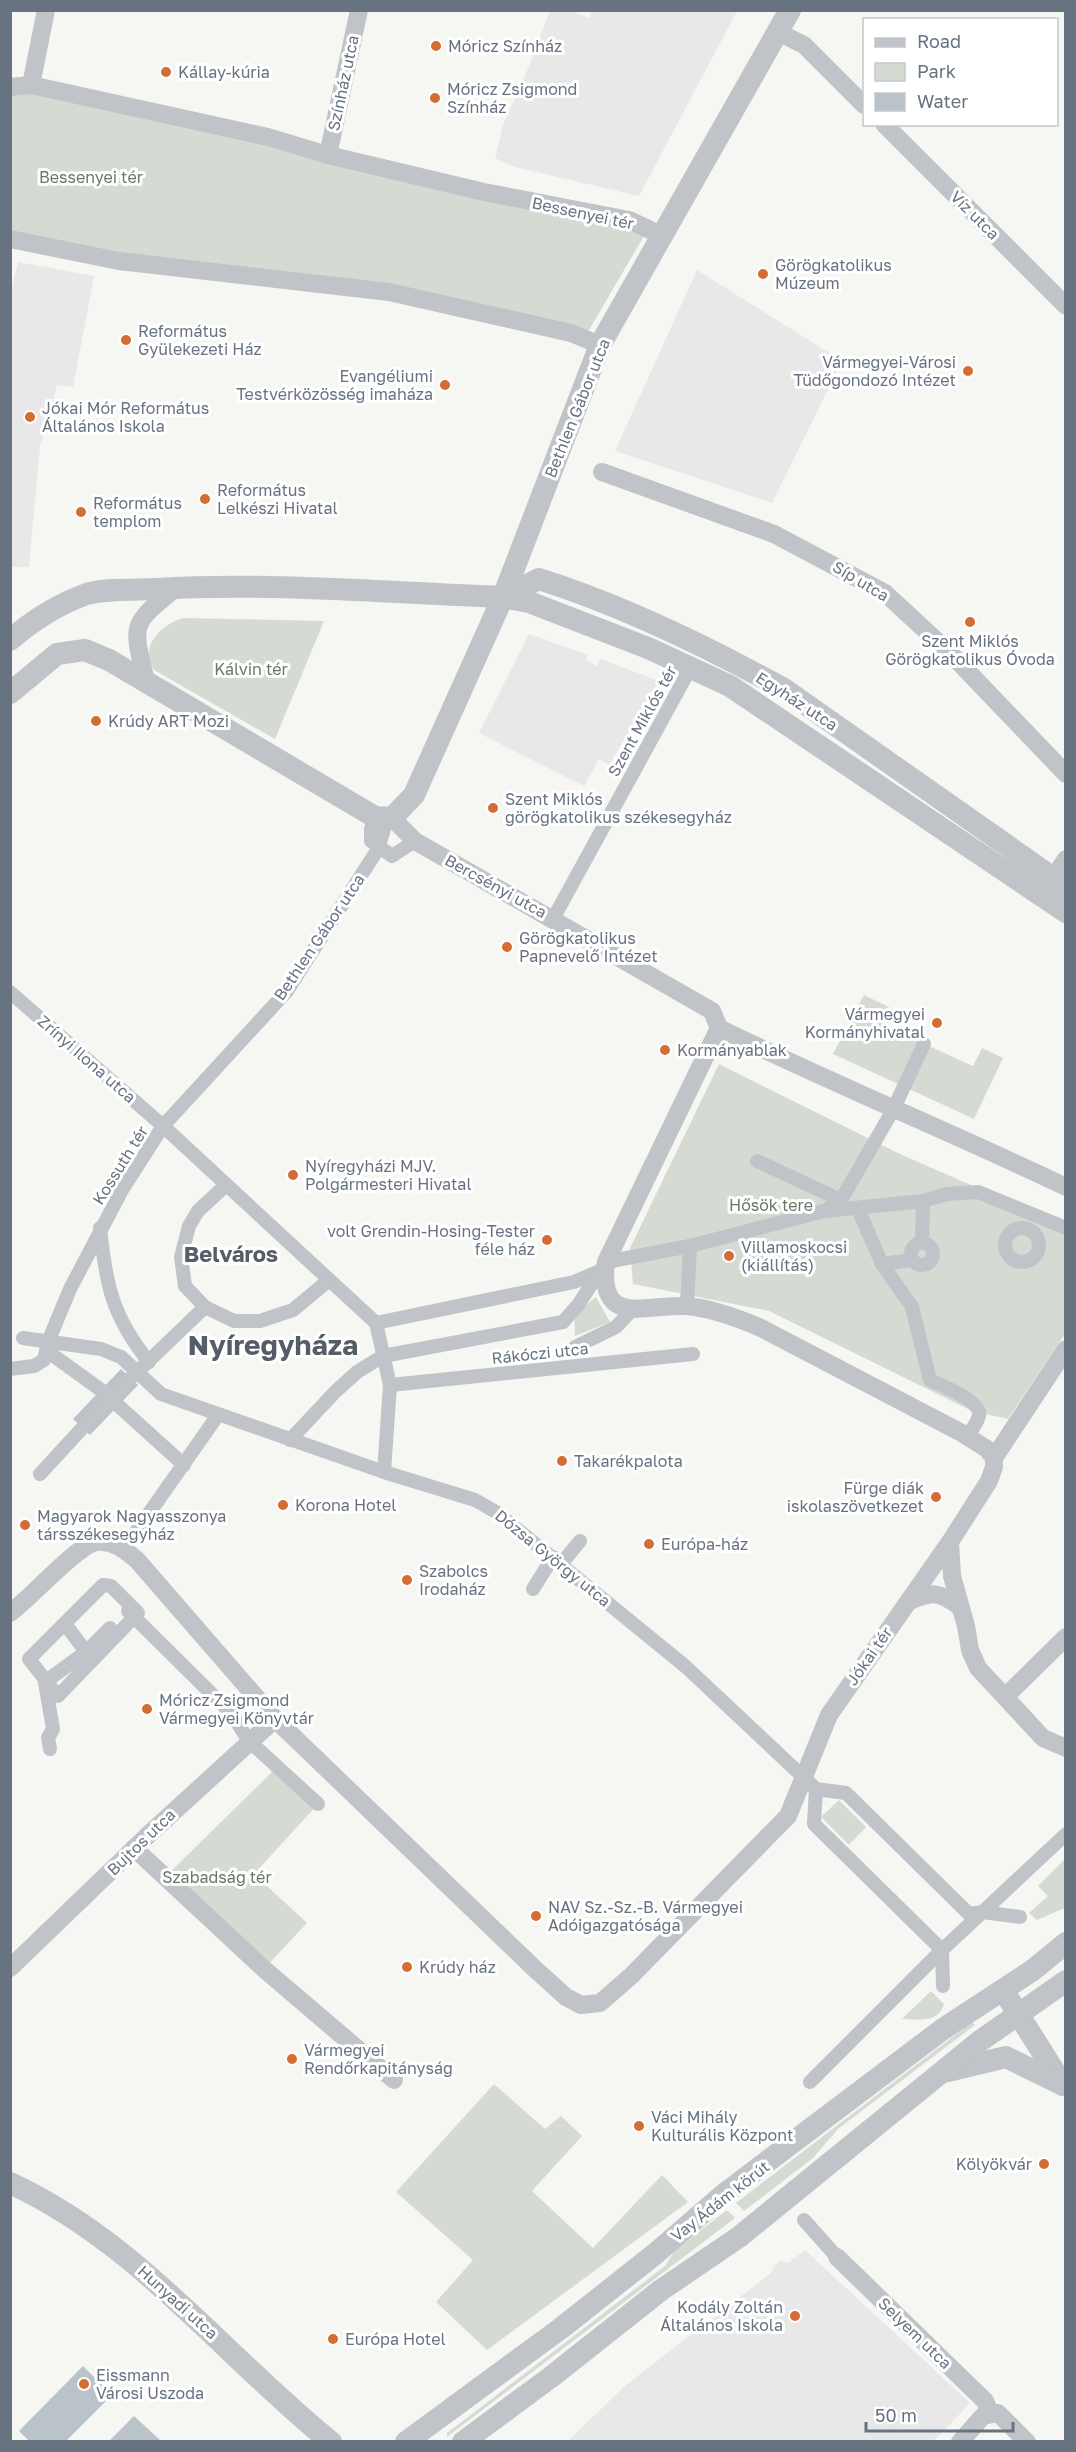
<svg xmlns="http://www.w3.org/2000/svg" width="1076" height="2452" font-family="'Golos Text',sans-serif">
  <style>
    .built { fill: #e7e8e7 }
    .green { fill: #d5dbd3 }
    .water { fill: #bac3c9 }
    .lines { fill: none; stroke-linecap: round; stroke-linejoin: round }
    .pedestrian { stroke: #c0c3c7; stroke-width: 14 }
    .minor { stroke: #c0c3c7; stroke-width: 18 }
    .tertiary { stroke: #c0c3c7; stroke-width: 22 }
    .poi-dot { fill: #d46c36; stroke: #fff; stroke-width: 2 }
    .labels { text-anchor: middle; dominant-baseline: central; stroke-width: 6; stroke-linejoin: round; paint-order: stroke }
    .poi-label { font-size: 16px; fill: #687382; stroke: #fff; text-anchor: start }
    .street-label { font-size: 16px; fill: #687382; stroke: #fff }
    .park-label { font-size: 16px; fill: #687a66; stroke: #fff }
    .district-label { font-size: 22px; font-weight: bold; fill: #555d68; stroke: #fff }
    .town-label { font-size: 28px; font-weight: bold; fill: #555d68; stroke: #fff }
  </style>
  <rect width="100%" height="100%" fill="#f6f6f3"/>
  <g class="built">
    <polygon points="592,11 737,11 639,196 515,167 495,158 503,125 525,76 550,11 573,11 588,18"/>
    <polygon points="18,262 94,276 73,387 57,385 40,446 29,567 10,567 10,297"/>
    <polygon points="697,270 842,361 772,503 615,451"/>
    <polygon points="529,634 588,655 586,660 597,666 601,659 659,681 609,765 599,759 584,786 479,733"/>
    <polygon points="805,2250 970,2403 934,2441 568,2441 626,2385 771,2273 774,2266 780,2261 788,2263"/>
  </g>
  <g class="green">
    <polygon points="11,87 648,229 585,337 389,292 11,239"/>
    <path d="M183 618 324 621 275 739 154 670C138 648 161 624 183 618Z"/>
    <polygon points="864,995 889,1007 882,1025 973,1066 982,1048 1003,1058 974,1119 833,1054"/>
    <polygon points="719,1064 902,1155 1065,1226 1065,1334 1008,1419 972,1411 769,1311 633,1284 630,1248"/>
    <polygon points="596,1297 610,1322 575,1336 574,1315"/>
    <polygon points="272,1772 284,1774 318,1804 254,1874 307,1923 264,1969 164,1878"/>
    <polygon points="839,1800 866,1827 849,1845 821,1817"/>
    <polygon points="1065,1859 1065,1908 1037,1920 1029,1913 1048,1896 1038,1886"/>
    <path d="M931 1991 944 2004C938 2024 918 2019 902 2019Z"/>
    <polygon points="972,2022 975,2025 838,2129 813,2158 744,2211 736,2203"/>
    <polygon points="494,2084 545,2129 561,2116 582,2136 532,2191 593,2248 662,2175 688,2202 487,2350 436,2302 473,2260 396,2192"/>
    <polygon points="727,2210 735,2218 447,2437 447,2433 665,2266 675,2250"/>
  </g>
  <g class="water">
    <polygon points="121,1369 138,1385 90,1435 73,1419"/>
    <polygon points="83,2366 112,2395 66,2441 29,2441 19,2431"/>
    <polygon points="134,2416 161,2441 109,2441"/>
  </g>
  <g class="lines">
    <g class="pedestrian">
      <polyline points="375,817 371,829 371,841 392,856 415,841"/>
      <polyline points="553,919 691,667"/>
      <polyline points="10,992 163,1126 376,1323 390,1385 384,1472"/>
      <polyline points="757,1161 841,1200"/>
      <polyline points="226,1185 198,1211 189,1226 181,1257 185,1286 205,1307 234,1321 260,1321 293,1310 329,1280"/>
      <path d="M858 1209 882 1264 912 1307 930 1380C942 1386 982 1401 979 1416 977 1423 971 1431 967 1437"/>
      <polyline points="826,1210 841,1200 893,1110 924,1044"/>
      <circle cx="1022" cy="1245" r="17"/>
      <path d="M100 1228C106 1285 112 1316 149 1362"/>
      <circle cx="922" cy="1254" r="11"/>
      <polyline points="922,1243 923,1201"/>
      <polyline points="882,1264 912,1260"/>
      <polyline points="687,1306 690,1246"/>
      <polyline points="376,1323 574,1282 600,1271"/>
      <polyline points="23,1338 101,1349 121,1357 161,1394 384,1472 475,1500 496,1512 685,1666 816,1789"/>
      <polyline points="575,1347 616,1327 631,1311"/>
      <polyline points="47,1351 101,1390 184,1465"/>
      <polyline points="10,1369 34,1366 44,1360 48,1342 70,1289 122,1190 163,1126 287,991 378,849 387,819"/>
      <polyline points="390,1385 693,1354"/>
      <polyline points="290,1440 335,1392 357,1372 383,1356 563,1322 578,1305 606,1262 690,1246 824,1211 923,1201 947,1194 978,1192 1066,1228"/>
      <polyline points="40,1474 110,1398 205,1307"/>
      <polyline points="124,1549 218,1415"/>
      <polyline points="561,1564 580,1541"/>
      <polygon points="103,1585 111,1586 138,1613 58,1696 29,1659"/>
      <polyline points="533,1589 553,1557"/>
      <polyline points="128,1611 231,1713 249,1741 318,1804"/>
      <polyline points="66,1625 86,1652"/>
      <polyline points="50,1749 48,1738 53,1729 45,1682 86,1652 110,1628"/>
      <polyline points="816,1789 846,1793 969,1914 983,1912 1020,1917"/>
      <polyline points="816,1789 814,1824 942,1950 943,1986"/>
      <polyline points="810,2082 942,1950 1066,1834"/>
      <polyline points="804,2220 837,2257"/>
    </g>
    <g class="minor">
      <polyline points="778,32 804,45 864,105"/>
      <polyline points="31,85 46,10"/>
      <polyline points="10,87 31,85 268,137 328,155 484,192 629,220 663,236"/>
      <polyline points="884,124 1066,306"/>
      <polyline points="328,155 359,10"/>
      <polyline points="10,239 119,261 389,292 571,333 600,345"/>
      <polyline points="602,472 774,534 885,593 951,654 1066,774"/>
      <path d="M146 681C132 624 130 625 176 588"/>
      <polyline points="392,818 415,841 712,1011 719,1028"/>
      <polyline points="1053,879 1066,859"/>
      <path d="M719 1028 606 1262C598 1328 646 1304 686 1306 711 1308 738 1318 761 1328L960 1432 987 1449 994 1458V1467L989 1481 950 1542 952 1576 966 1626 970 1650 978 1668 1043 1738 1066 1748"/>
      <path d="M719 1028C833 1084 951 1132 1066 1187"/>
      <polyline points="994,1458 1066,1349"/>
      <path d="M908 1602C931 1591 939 1591 960 1607"/>
      <path d="M10 1613C30 1599 77 1545 96 1542 113 1540 125 1550 137 1560L275 1719 536 1970 566 1997 581 2005 600 2003 631 1976 788 1816 829 1715 950 1542"/>
      <polyline points="1005,1697 1066,1637"/>
      <polyline points="134,1848 264,1969 394,2080"/>
      <polyline points="10,1968 146,1837 275,1719"/>
      <polyline points="837,2257 985,2401 991,2414"/>
      <polyline points="960,2442 983,2416 998,2413 1027,2442"/>
    </g>
    <g class="tertiary">
      <path d="M503 597 539 579C624 606 706 646 784 689L1066 887"/>
      <path d="M10 640C32 621 57 605 84 595 102 588 136 590 156 589 272 582 388 593 503 597L529 602 648 648 730 686 1066 912"/>
      <polyline points="10,693 57,654 85,650 109,660 375,817 392,818 414,795 503,597 600,345 790,10"/>
      <polyline points="1010,2001 1063,2085"/>
      <polyline points="948,2071 1006,2057 1063,2085"/>
      <path d="M10 2183C138 2242 223 2355 331 2442"/>
      <polyline points="406,2442 560,2329 655,2254 723,2195 943,2029 1033,1970 1066,1943"/>
      <polyline points="463,2442 551,2377 661,2290 739,2237 980,2041 1066,1981"/>
    </g>
  </g>
  <g class="poi-dot">
    <circle cx="436" cy="46" r="6"/>
    <circle cx="166" cy="72" r="6"/>
    <circle cx="435" cy="98" r="6"/>
    <circle cx="763" cy="274" r="6"/>
    <circle cx="126" cy="340" r="6"/>
    <circle cx="968" cy="371" r="6"/>
    <circle cx="445" cy="385" r="6"/>
    <circle cx="30" cy="417" r="6"/>
    <circle cx="205" cy="499" r="6"/>
    <circle cx="81" cy="512" r="6"/>
    <circle cx="970" cy="622" r="6"/>
    <circle cx="96" cy="721" r="6"/>
    <circle cx="493" cy="808" r="6"/>
    <circle cx="507" cy="947" r="6"/>
    <circle cx="937" cy="1023" r="6"/>
    <circle cx="665" cy="1050" r="6"/>
    <circle cx="293" cy="1175" r="6"/>
    <circle cx="547" cy="1240" r="6"/>
    <circle cx="729" cy="1256" r="6"/>
    <circle cx="562" cy="1461" r="6"/>
    <circle cx="936" cy="1497" r="6"/>
    <circle cx="283" cy="1505" r="6"/>
    <circle cx="25" cy="1525" r="6"/>
    <circle cx="649" cy="1544" r="6"/>
    <circle cx="407" cy="1580" r="6"/>
    <circle cx="147" cy="1709" r="6"/>
    <circle cx="536" cy="1916" r="6"/>
    <circle cx="407" cy="1967" r="6"/>
    <circle cx="292" cy="2059" r="6"/>
    <circle cx="639" cy="2126" r="6"/>
    <circle cx="1044" cy="2164" r="6"/>
    <circle cx="795" cy="2316" r="6"/>
    <circle cx="333" cy="2339" r="6"/>
    <circle cx="84" cy="2384" r="6"/>
  </g>
  <g class="labels">
    <g class="poi-label">
      <text x="448" y="46">Móricz Színház</text>
      <text x="178" y="72">Kállay-kúria</text>
      <text x="447" y="89">Móricz Zsigmond<tspan x="447" dy="18">Színház</tspan></text>
      <text x="775" y="265">Görögkatolikus<tspan x="775" dy="18">Múzeum</tspan></text>
      <text x="138" y="331">Református<tspan x="138" dy="18">Gyülekezeti Ház</tspan></text>
      <text x="956" y="362" text-anchor="end">Vármegyei-Városi<tspan x="956" dy="18">Tüdőgondozó Intézet</tspan></text>
      <text x="433" y="376" text-anchor="end">Evangéliumi<tspan x="433" dy="18">Testvérközösség imaháza</tspan></text>
      <text x="42" y="408">Jókai Mór Református<tspan x="42" dy="18">Általános Iskola</tspan></text>
      <text x="217" y="490">Református<tspan x="217" dy="18">Lelkészi Hivatal</tspan></text>
      <text x="93" y="503">Református<tspan x="93" dy="18">templom</tspan></text>
      <text x="970" y="641" text-anchor="middle">Szent Miklós<tspan x="970" dy="18">Görögkatolikus Óvoda</tspan></text>
      <text x="108" y="721">Krúdy ART Mozi</text>
      <text x="505" y="799">Szent Miklós<tspan x="505" dy="18">görögkatolikus székesegyház</tspan></text>
      <text x="519" y="938">Görögkatolikus<tspan x="519" dy="18">Papnevelő Intézet</tspan></text>
      <text x="925" y="1014" text-anchor="end">Vármegyei<tspan x="925" dy="18">Kormányhivatal</tspan></text>
      <text x="677" y="1050">Kormányablak</text>
      <text x="305" y="1166">Nyíregyházi MJV.<tspan x="305" dy="18">Polgármesteri Hivatal</tspan></text>
      <text x="535" y="1231" text-anchor="end">volt Grendin-Hosing-Tester<tspan x="535" dy="18">féle ház</tspan></text>
      <text x="741" y="1247">Villamoskocsi<tspan x="741" dy="18">(kiállítás)</tspan></text>
      <text x="574" y="1461">Takarékpalota</text>
      <text x="924" y="1488" text-anchor="end">Fürge diák<tspan x="924" dy="18">iskolaszövetkezet</tspan></text>
      <text x="295" y="1505">Korona Hotel</text>
      <text x="37" y="1516">Magyarok Nagyasszonya<tspan x="37" dy="18">társszékesegyház</tspan></text>
      <text x="661" y="1544">Európa-ház</text>
      <text x="419" y="1571">Szabolcs<tspan x="419" dy="18">Irodaház</tspan></text>
      <text x="159" y="1700">Móricz Zsigmond<tspan x="159" dy="18">Vármegyei Könyvtár</tspan></text>
      <text x="548" y="1907">NAV Sz.-Sz.-B. Vármegyei<tspan x="548" dy="18">Adóigazgatósága</tspan></text>
      <text x="419" y="1967">Krúdy ház</text>
      <text x="304" y="2050">Vármegyei<tspan x="304" dy="18">Rendőrkapitányság</tspan></text>
      <text x="651" y="2117">Váci Mihály<tspan x="651" dy="18">Kulturális Központ</tspan></text>
      <text x="1032" y="2164" text-anchor="end">Kölyökvár</text>
      <text x="783" y="2307" text-anchor="end">Kodály Zoltán<tspan x="783" dy="18">Általános Iskola</tspan></text>
      <text x="345" y="2339">Európa Hotel</text>
      <text x="96" y="2375">Eissmann<tspan x="96" dy="18">Városi Uszoda</tspan></text>
    </g>
    <g class="street-label">
      <text transform="translate(343 83) rotate(-78)">Színház utca</text>
      <text transform="translate(583 213) rotate(12)">Bessenyei tér</text>
      <text transform="translate(975 215) rotate(45)">Víz utca</text>
      <text transform="translate(577 408) rotate(-68)">Bethlen Gábor utca</text>
      <text transform="translate(861 581) rotate(31)">Síp utca</text>
      <text transform="translate(797 701) rotate(33)">Egyház utca</text>
      <text transform="translate(642 721) rotate(-61)">Szent Miklós tér</text>
      <text transform="translate(496 886) rotate(29)">Bercsényi utca</text>
      <text transform="translate(319 937) rotate(-56)">Bethlen Gábor utca</text>
      <text transform="translate(87 1059) rotate(41)">Zrínyi Ilona utca</text>
      <text transform="translate(120 1165) rotate(-58)">Kossuth tér</text>
      <text transform="translate(540 1353) rotate(-6)">Rákóczi utca</text>
      <text transform="translate(553 1558) rotate(39)">Dózsa György utca</text>
      <text transform="translate(869 1656) rotate(-55)">Jókai tér</text>
      <text transform="translate(141 1842) rotate(-44)">Bujtos utca</text>
      <text transform="translate(720 2201) rotate(-38)">Vay Ádám körút</text>
      <text transform="translate(178 2302) rotate(42)">Hunyadi utca</text>
      <text transform="translate(915 2333) rotate(44)">Selyem utca</text>
    </g>
    <g class="park-label">
      <text x="91" y="177">Bessenyei tér</text>
      <text x="251" y="669">Kálvin tér</text>
      <text x="771" y="1205">Hősök tere</text>
      <text x="217" y="1877">Szabadság tér</text>
    </g>
    <g class="district-label">
      <text x="231" y="1253">Belváros</text>
    </g>
    <g class="town-label">
      <text x="273" y="1344">Nyíregyháza</text>
    </g>
  </g>
  <rect width="1076" height="2452" fill="none" stroke="#687382" stroke-width="24"/>
  <rect x="863" y="18" width="195" height="108" fill="#ffffff" stroke="#c3c7cd" stroke-width="1.5"/>
  <rect x="875" y="38" width="30" height="9" fill="#c0c3c7" stroke="#c3c7cd" stroke-width="1.5"/>
  <text x="917" y="48" font-size="18" fill="#687382">Road</text>
  <rect x="875" y="63" width="30" height="18" fill="#d5dbd3" stroke="#c3c7cd" stroke-width="1.5"/>
  <text x="917" y="78" font-size="18" fill="#687382">Park</text>
  <rect x="875" y="93" width="30" height="18" fill="#bac3c9" stroke="#c3c7cd" stroke-width="1.5"/>
  <text x="917" y="108" font-size="18" fill="#687382">Water</text>
  <path d="M866 2422v9h147v-9" fill="none" stroke="#687382" stroke-width="3"/>
  <text x="875" y="2422" font-size="18" fill="#687382" stroke="#ffffff" stroke-width="4.5" paint-order="stroke">50 m</text>
</svg>
